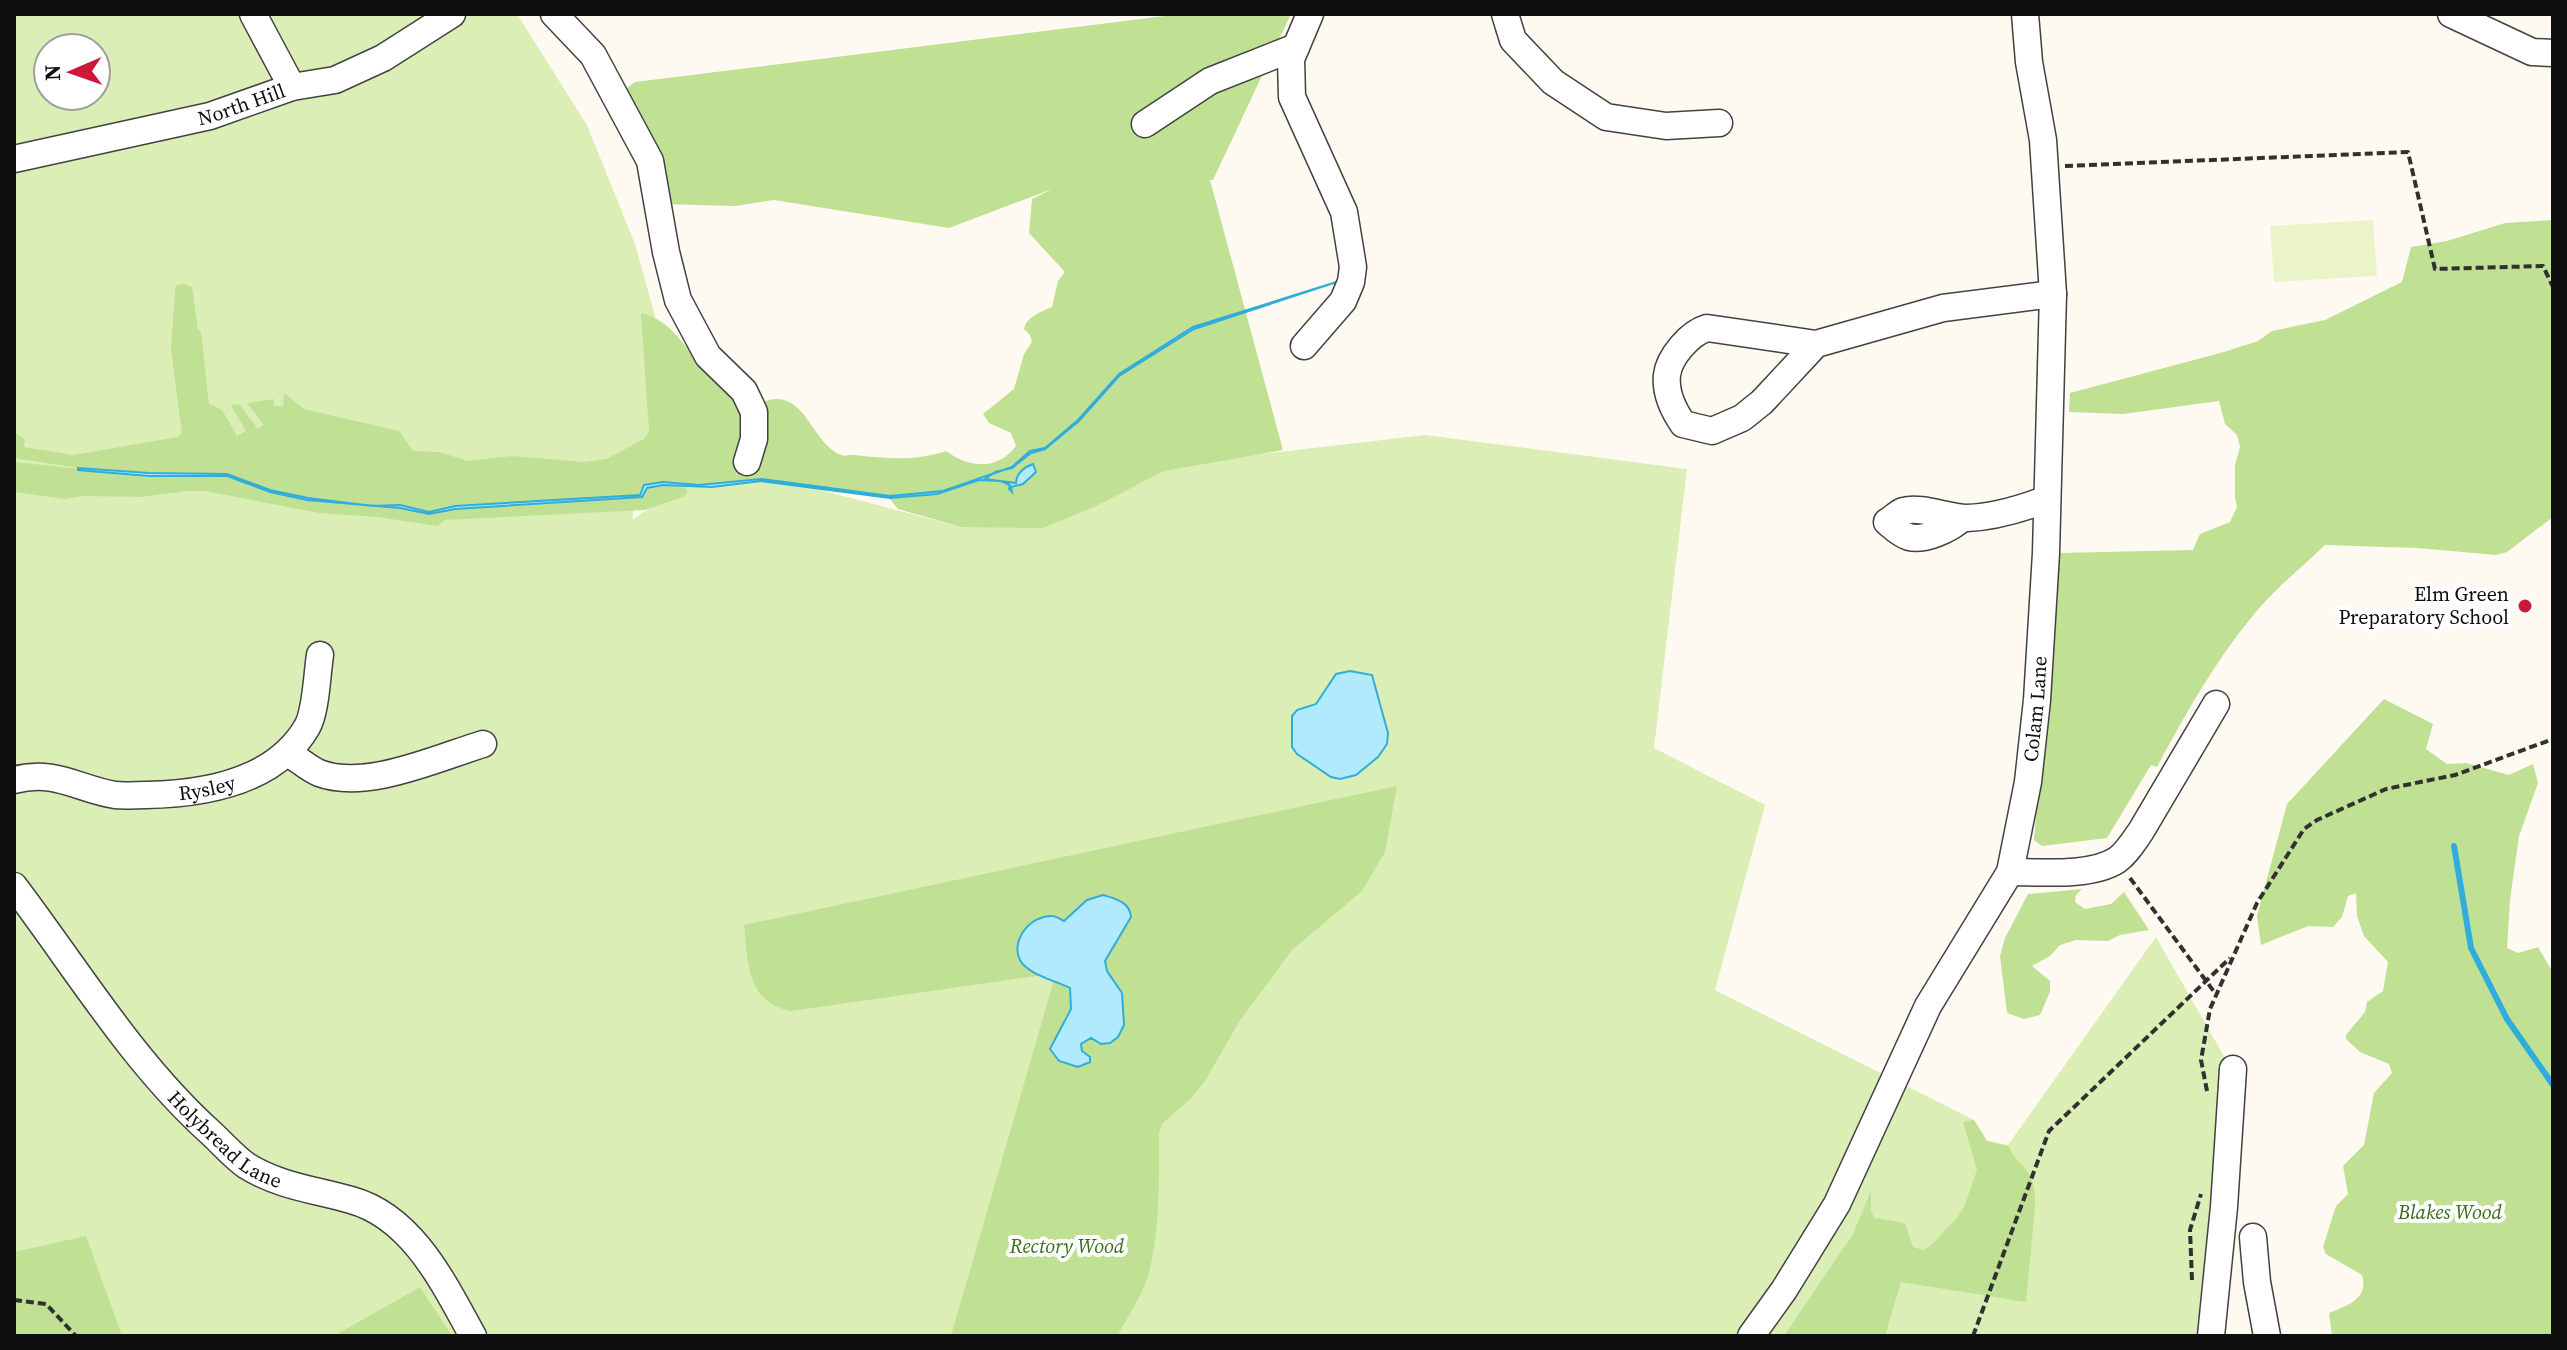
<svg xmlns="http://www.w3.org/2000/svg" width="2567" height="1350" font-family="'Source Serif 4',serif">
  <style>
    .green { fill: #dbeeb6; fill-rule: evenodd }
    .forest { fill: #c0e094 }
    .pitch { fill: #ebf4c9 }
    .water { fill: #b0eafc; stroke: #30adda; stroke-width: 2 }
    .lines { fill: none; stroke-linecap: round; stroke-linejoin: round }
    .stream { stroke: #30adda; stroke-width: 6 }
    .minor-casing { stroke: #424242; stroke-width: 29 }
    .path { stroke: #313131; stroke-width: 4; stroke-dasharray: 8 4; stroke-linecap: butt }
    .minor { stroke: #fff; stroke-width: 26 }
    .poi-dot { fill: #cd1939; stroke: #fff; stroke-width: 3 }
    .labels { text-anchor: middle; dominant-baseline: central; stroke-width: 8; stroke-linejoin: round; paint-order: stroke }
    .street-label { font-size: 20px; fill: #0f0f0f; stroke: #fff }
    .poi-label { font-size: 20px; fill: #0f0f0f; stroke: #fff; text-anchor: end }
    .park-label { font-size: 20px; font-style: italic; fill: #356e18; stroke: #fff }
  </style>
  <rect width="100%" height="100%" fill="#fffaf1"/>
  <path class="green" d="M14 14H517L587 125 635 244 655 316 649 431 632 520 681 487 757 481 809 487 961 527 1165 465 1425 435 1687 469 1654 748 1765 805 1715 990 1974 1120 1987 1141 2008 1145 2156 937 2225 1058 2217 1191 2203 1336H14ZM48 48H96V96H48Z"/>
  <g class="forest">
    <path d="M1181 14H1291L1213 180H1210L1283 450 1164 471 1096 506 1043 528 961 527 898 509 889 498 899 497 761 479 699 486 663 482 644 485 640 495 455 506 429 512 400 505 373 506 307 498 270 490 227 474H148L72 467 14 458V435L16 433 25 439 24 447 73 455 178 437 182 433 171 350 175 289 177 285 185 284 192 287 198 330 201 332 209 404 222 410 237 436 246 431 231 405 239 404 258 429 264 425 247 403 274 399V406H283L284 393 304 409 399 431 413 451 439 452 468 461 512 456 584 462 606 459 644 439 649 431 641 313C675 321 687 353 710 376 722 388 745 395 760 403 805 383 809 442 841 455 847 457 848 454 853 455 888 458 911 462 946 451 969 468 997 471 1016 446L1011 433 989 423 983 414 1014 389 1024 354 1032 342 1030 335 1024 329C1027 316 1041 312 1052 307L1058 281 1065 272 1029 233 1032 199 1052 189 949 228 774 200 735 206 662 204 616 96 635 82Z"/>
    <path d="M2553 220V517L2507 552 2496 555 2417 548 2325 545C2304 565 2281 584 2262 605 2219 654 2187 711 2157 767L2151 765 2107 838 2042 846 2034 840 2058 553 2193 550 2200 534 2230 522 2237 507 2235 498V465L2240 447 2237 435 2225 424 2219 401 2123 414 2069 412 2070 393 2224 352 2258 341 2272 331 2325 320 2402 282 2411 247 2447 241 2505 223Z"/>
    <polygon points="14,462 148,476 227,476 269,492 307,500 400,508 429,515 455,509 641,497 646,488 663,485 686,487 687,493 683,497 645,510 445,520 437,526 378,517 319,513 205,491 187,491 141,497 83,496 64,499 14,492"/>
    <path d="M2384 699 2433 724 2426 749 2447 764 2466 763 2509 775 2533 764 2538 783 2519 836 2510 900 2507 948 2518 953 2538 947 2553 973V1336H2332L2329 1313C2348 1305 2369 1299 2362 1275L2326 1254 2323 1247 2336 1206 2348 1194 2343 1166 2364 1145 2374 1093 2392 1073 2389 1064 2360 1052 2346 1039V1035L2365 1012 2367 1002 2383 991 2388 962 2364 936 2357 916 2356 893 2348 896 2342 917 2333 927 2308 926 2261 945 2257 916 2287 804Z"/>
    <path d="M1397 786 1385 852 1362 891 1292 950 1239 1022 1205 1081 1192 1097 1162 1124 1159 1134C1159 1179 1160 1225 1150 1269 1144 1293 1129 1315 1117 1336H951L1054 980 1069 988 1070 1009 1050 1049 1053 1056 1078 1067 1090 1062 1089 1057 1082 1052 1080 1044 1091 1038 1101 1044 1110 1043 1105 961 1123 902C1090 890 1088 899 1063 921 1033 909 1013 932 1020 962L1042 975 791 1011C746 1002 748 962 744 925Z"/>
    <polygon points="2082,889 2076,895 2075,902 2085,909 2111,904 2124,892 2149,930 2120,935 2108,941 2076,940 2060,945 2050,956 2032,966 2050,981 2050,992 2040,1015 2024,1019 2007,1013 2000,956 2005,938 2028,894"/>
    <path d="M1974 1120 1987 1141 2009 1146C2016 1164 2021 1161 2029 1174 2035 1184 2035 1197 2035 1208L2026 1302 1901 1282 1885 1336H1784L1853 1234 1871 1191V1212L1875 1218 1905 1223 1913 1247 1923 1250 1930 1246 1957 1218 1964 1207 1977 1170 1963 1122Z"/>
    <polygon points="86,1236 122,1336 14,1336 14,1252"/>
    <polygon points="420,1287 452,1336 334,1336"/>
  </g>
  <polygon class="pitch" points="2373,220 2377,276 2274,282 2270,226"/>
  <g class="water">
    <path d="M1346 279 1194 329 1119 376 1079 421 1045 449 1031 453 1012 468 995 472 985 479 1016 483C1016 474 1024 467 1033 464L1036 472 1023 484 1011 487 1012 492 1009 489 1010 485 1001 481 979 480 937 494 890 498 761 481 712 487 663 485 647 488 642 497 455 509 429 514 400 508 307 500 270 492 227 476H149L78 470V468L149 473 227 474 270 490 308 498 373 506 400 505 429 512 455 506 640 495 644 485 663 482 699 485 761 479 890 496 943 491 1012 467 1030 451 1045 448 1078 420 1119 374 1193 327Z"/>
    <polygon points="1350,671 1372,675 1388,733 1387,744 1378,757 1356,775 1340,779 1331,777 1297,754 1292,747 1292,716 1297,710 1316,704 1336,674"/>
    <path d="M1103 895C1116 899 1130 902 1131 917L1105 961 1107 971 1122 993 1124 1025 1118 1037 1110 1043 1101 1044 1091 1038 1081 1044 1082 1051 1090 1057V1062L1078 1067 1059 1061 1050 1049 1071 1009 1070 988C1056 981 1027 974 1020 960 1010 940 1031 915 1052 916 1056 916 1060 919 1064 921L1087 900Z"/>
  </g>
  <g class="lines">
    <polyline class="stream" points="2454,846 2471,948 2507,1019 2553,1085"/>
    <defs>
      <g id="minor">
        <polyline points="253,14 292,87"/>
        <polyline points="554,14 593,55 650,161 666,252 678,300 708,356 744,391 754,412 754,439 747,462"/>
        <polyline points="1505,14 1513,40 1553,82 1606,117 1666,126 1719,123"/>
        <polyline points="2451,14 2532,52 2553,53"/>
        <polyline points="1145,124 1210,81 1296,47"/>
        <path id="s1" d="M14 159 210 116 292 87 335 80 383 58 452 14"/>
        <path d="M1816 344 1707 328C1690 333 1669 357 1667 375 1665 393 1674 411 1683 424L1712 431 1742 418 1762 402 1816 344 1943 308 2053 294"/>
        <polyline points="1304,346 1343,301 1351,282 1353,267 1344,212 1292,97 1291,59 1310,14"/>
        <path d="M1962 518C1951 529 1924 541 1909 537 1900 534 1894 528 1887 522 1892 519 1898 513 1903 511 1923 506 1947 518 1967 518 1995 517 2021 509 2047 499"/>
        <path d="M288 753C298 759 309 769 319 773 366 791 437 758 483 744"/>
        <path id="s2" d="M14 780C55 769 78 789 115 795 125 796 136 795 146 795 204 794 275 782 307 727 316 712 317 674 320 655"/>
        <path d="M2010 872C2040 872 2091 877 2117 860 2127 853 2134 841 2141 831L2216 704"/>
        <path id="s3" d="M14 886C77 969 133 1063 211 1133 223 1144 234 1157 247 1166 279 1186 316 1190 351 1200 413 1217 444 1284 473 1336"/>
        <polyline points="2253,1237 2257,1282 2267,1336"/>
        <path id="s4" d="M1751 1336 1784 1290 1837 1204 1928 1006 2010 872 2028 782 2037 700 2046 553 2053 294 2043 140 2029 62 2025 14"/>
        <polyline points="2211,1336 2224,1207 2233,1069"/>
      </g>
    </defs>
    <use href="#minor" class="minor-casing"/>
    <g class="path">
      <polyline points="2065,166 2408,152 2435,269 2543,266 2553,287"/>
      <polyline points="2130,878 2215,993"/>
      <polyline points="2207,1091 2201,1060 2210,1009 2257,903 2304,829 2317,820 2386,789 2455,775 2553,739"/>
      <polyline points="2192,1280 2190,1230 2201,1194"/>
      <polyline points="14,1300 46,1304 76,1336"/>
      <polyline points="1973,1336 2049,1131 2230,958"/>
    </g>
    <use href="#minor" class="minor"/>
  </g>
  <circle class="poi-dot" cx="2525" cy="606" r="8"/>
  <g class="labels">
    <g class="street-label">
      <text stroke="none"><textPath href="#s1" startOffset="234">North Hill</textPath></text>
      <text stroke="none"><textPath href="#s4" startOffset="698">Colam Lane</textPath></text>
      <text stroke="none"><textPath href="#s2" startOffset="196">Rysley</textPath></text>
      <text stroke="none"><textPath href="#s3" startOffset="332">Holybread Lane</textPath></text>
    </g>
    <g class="poi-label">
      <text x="2509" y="594">Elm Green<tspan x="2509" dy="23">Preparatory School</tspan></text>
    </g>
    <g class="park-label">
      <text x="2450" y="1212">Blakes Wood</text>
      <text x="1067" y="1246">Rectory Wood</text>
    </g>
  </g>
  <rect width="2567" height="1350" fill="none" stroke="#0f0f0f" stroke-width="32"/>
  <g transform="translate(72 72) rotate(268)"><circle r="38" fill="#ffffff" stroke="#9f9f9f" stroke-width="2"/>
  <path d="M0-6L14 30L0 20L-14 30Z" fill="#cd1939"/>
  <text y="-12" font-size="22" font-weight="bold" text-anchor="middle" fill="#0f0f0f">N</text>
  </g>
</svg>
